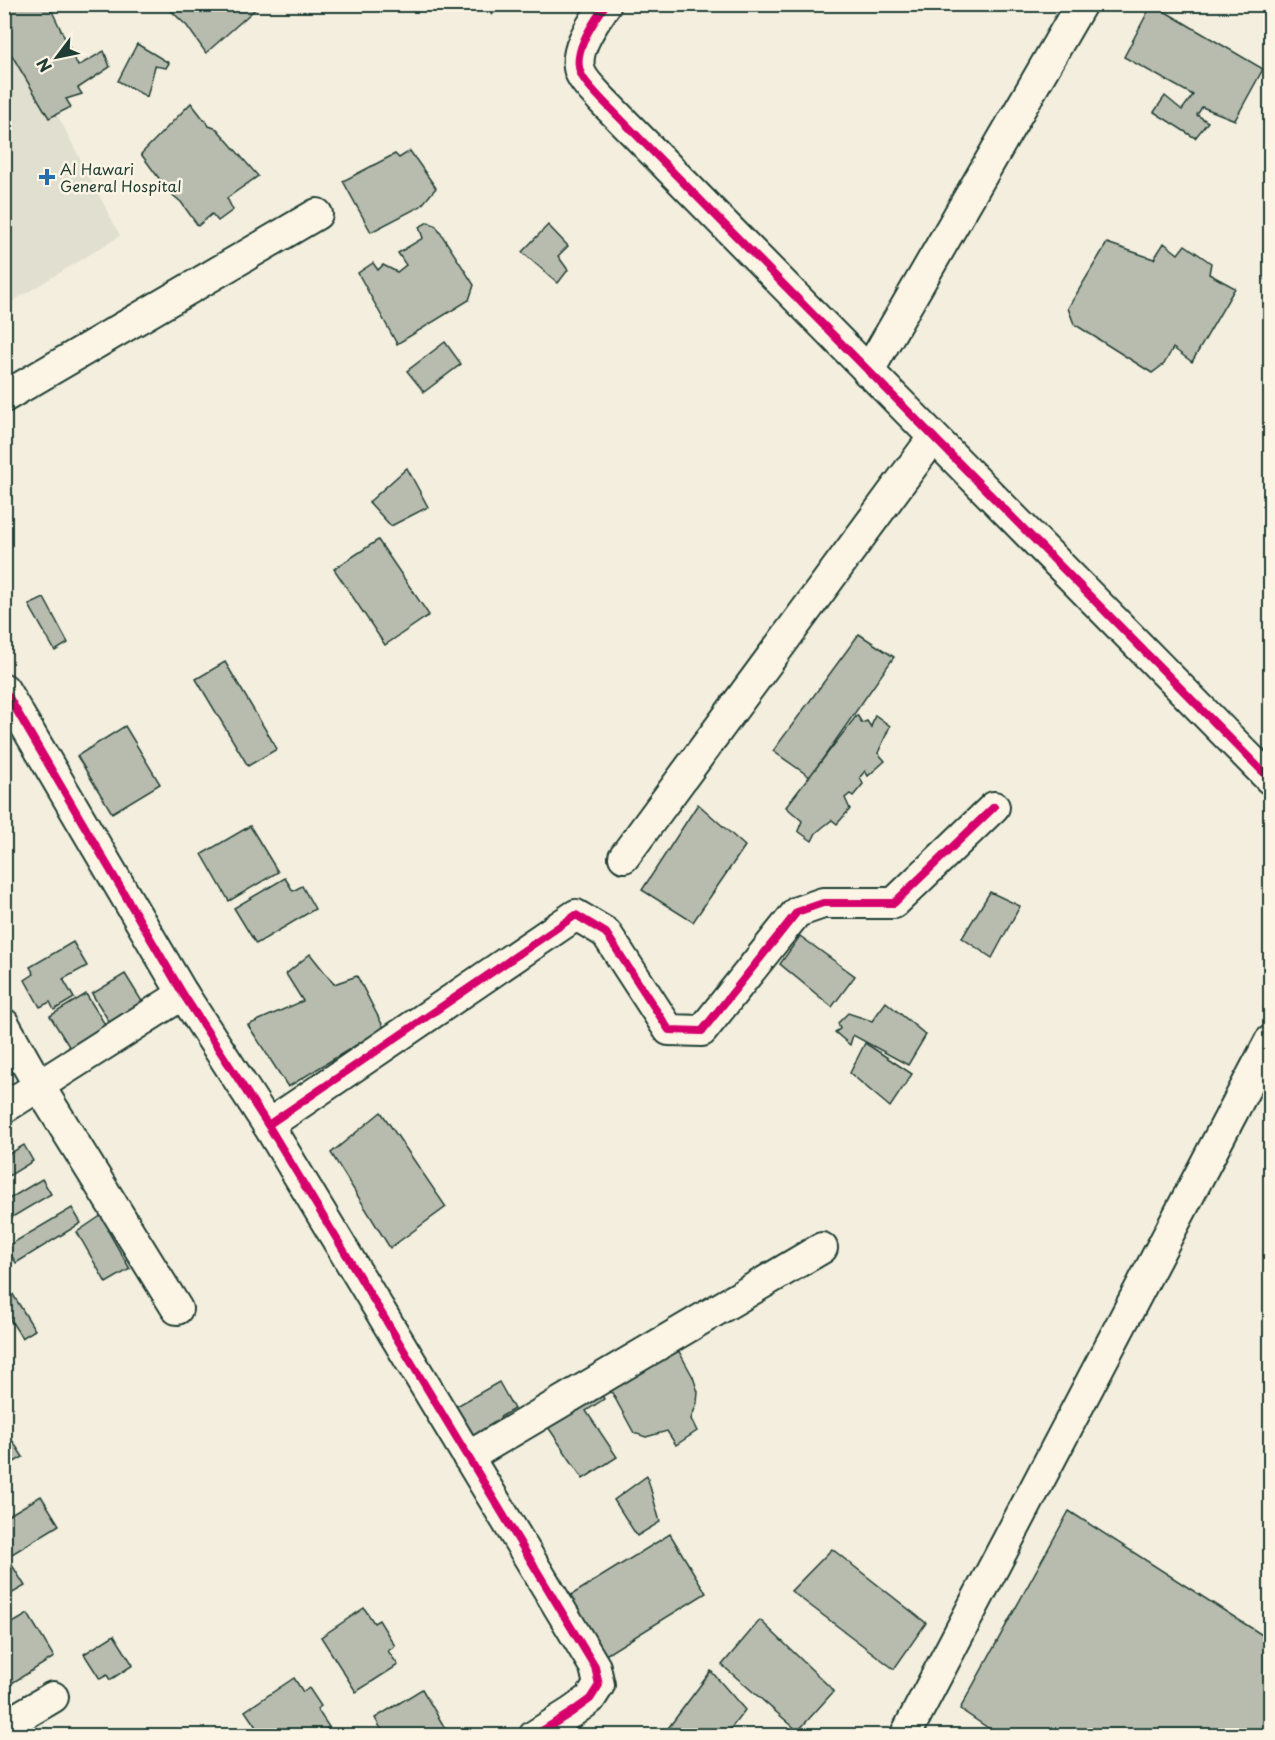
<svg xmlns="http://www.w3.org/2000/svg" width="1275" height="1740" font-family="'Playpen Sans',sans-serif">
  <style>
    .built { fill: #e1dfd0 }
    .building { fill: #b8bcae; stroke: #1f3d34; stroke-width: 1.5 }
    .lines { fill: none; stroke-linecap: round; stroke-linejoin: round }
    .street-casing { stroke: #1f3d34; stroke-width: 34 }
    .street { stroke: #fcf5e5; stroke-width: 30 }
    .cycleway-casing { stroke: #fcf5e5; stroke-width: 11 }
    .cycleway { stroke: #d6006c; stroke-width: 8 }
    .poi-dot { fill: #1f6fb2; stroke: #fcf5e5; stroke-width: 2 }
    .labels { text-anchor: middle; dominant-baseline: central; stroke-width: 5; stroke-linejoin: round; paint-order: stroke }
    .poi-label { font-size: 15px; fill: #1f3d34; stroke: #fcf5e5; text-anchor: start }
  </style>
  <rect width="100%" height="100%" fill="#f3eede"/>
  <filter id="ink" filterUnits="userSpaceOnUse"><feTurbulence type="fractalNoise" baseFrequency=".0167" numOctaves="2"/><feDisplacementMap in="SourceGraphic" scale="12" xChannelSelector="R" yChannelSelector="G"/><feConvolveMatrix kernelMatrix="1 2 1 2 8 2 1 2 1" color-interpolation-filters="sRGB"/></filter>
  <g filter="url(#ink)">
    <polygon class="built" points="4,41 59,118 120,236 5,306"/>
    <g class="building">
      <polygon points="4,4 53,4 50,7 78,66 104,51 110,67 78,88 82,94 66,99 71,107 49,118 4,42"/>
      <polygon points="261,4 206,53 187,26 165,5"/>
      <polygon points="483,4 503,4 492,15"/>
      <polygon points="1152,4 1263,69 1235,120 1202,107 1197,115 1208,122 1195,138 1154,112 1165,96 1182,110 1193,95 1124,57"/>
      <polygon points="137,44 169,63 166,68 155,66 147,97 118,81"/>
      <polygon points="191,103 209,126 217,129 258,176 227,198 233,210 218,221 212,214 198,226 181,202 169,192 141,154"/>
      <polygon points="410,151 436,188 421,206 371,232 343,181 395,154 399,158"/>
      <polygon points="428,222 436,226 474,285 469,300 397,344 358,273 373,263 378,270 383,265 397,272 406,265 398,253 423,238 419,227"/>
      <polygon points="548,225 568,246 558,256 568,270 558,283 522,252"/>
      <polygon points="1107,243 1154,259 1164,243 1178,254 1185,245 1211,263 1209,274 1235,288 1192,362 1173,348 1164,364 1152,373 1074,324 1068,308"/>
      <polygon points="445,342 461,364 424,392 407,371"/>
      <polygon points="407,468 428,507 391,526 369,502"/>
      <polygon points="378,540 429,615 385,645 334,569"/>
      <polygon points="44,598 68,643 55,651 29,605"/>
      <polygon points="859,634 894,657 810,777 773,751"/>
      <polygon points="225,662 277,749 248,766 196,679"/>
      <polygon points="857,715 862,723 867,721 871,727 875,715 890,726 878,753 885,761 868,776 865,771 860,777 863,784 853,796 850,794 845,798 850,809 837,824 832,820 823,827 816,833 812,841 798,831 802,821 786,807"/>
      <polygon points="125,726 160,784 112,813 77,756"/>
      <polygon points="698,804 745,846 693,922 642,890"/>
      <polygon points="250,826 278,872 229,901 202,854"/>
      <polygon points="285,878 293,891 302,886 315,909 256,944 234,908"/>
      <polygon points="990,892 1020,906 992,958 962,938"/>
      <polygon points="800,936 855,976 832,1007 780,964"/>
      <polygon points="73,942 87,966 63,979 74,998 54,1010 50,1002 40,1007 25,980 34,974 30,967"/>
      <polygon points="310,954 334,984 357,976 384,1028 288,1087 248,1025 303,1001 286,974"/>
      <polygon points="125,974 143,1003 110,1023 92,994"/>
      <polygon points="86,994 106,1026 70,1048 50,1016"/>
      <polygon points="886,1002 926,1035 908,1065 853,1035 850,1045 835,1032 840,1029 838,1023 848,1013 872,1021"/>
      <polygon points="865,1043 912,1074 890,1107 850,1073"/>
      <polygon points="381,1112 446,1207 390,1248 331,1153"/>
      <polygon points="24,1145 33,1161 4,1179 4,1157"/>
      <polygon points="42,1179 51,1194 4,1222 4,1202"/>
      <polygon points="72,1208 81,1223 16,1263 6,1247"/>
      <polygon points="108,1211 115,1225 108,1231 130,1269 106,1283 77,1232"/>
      <polygon points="4,1280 35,1330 22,1338 4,1310"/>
      <polygon points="676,1346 693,1377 698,1392 697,1403 691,1419 697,1431 676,1445 667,1431 646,1437 634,1433 610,1389"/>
      <polygon points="499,1382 514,1409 500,1417 504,1425 475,1441 455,1407"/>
      <polygon points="597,1387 604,1399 586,1411 617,1457 583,1479 544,1421"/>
      <polygon points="8,1434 23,1457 4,1468 4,1436"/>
      <polygon points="647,1476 660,1522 637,1536 614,1500"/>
      <polygon points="41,1496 59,1525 7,1557 25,1586 4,1598 4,1518"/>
      <polygon points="1069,1511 1270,1640 1270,1736 1000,1736 960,1709"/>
      <polygon points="670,1534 706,1593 604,1656 568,1597"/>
      <polygon points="832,1549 926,1623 894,1669 791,1591"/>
      <polygon points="364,1608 374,1623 379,1620 395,1646 388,1651 398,1665 356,1692 321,1637"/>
      <polygon points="4,1613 11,1624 28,1614 54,1657 4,1688"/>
      <polygon points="760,1620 834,1691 798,1731 722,1665"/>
      <polygon points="114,1635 133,1665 110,1680 107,1675 100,1679 84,1654"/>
      <polygon points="711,1671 745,1710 725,1736 672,1736 666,1731"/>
      <polygon points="294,1678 303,1692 309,1688 321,1706 317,1709 329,1727 316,1736 262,1736 245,1711"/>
      <polygon points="422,1689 449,1735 385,1736 375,1718"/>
    </g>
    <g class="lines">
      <defs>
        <g id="street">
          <path d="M606 4C594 22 571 52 581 74 585 83 595 92 602 100L1270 779"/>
          <polyline points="868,372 1081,4"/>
          <polyline points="4,397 317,214"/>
          <polyline points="4,689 183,994 268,1125 595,1667 599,1685 590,1699 572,1712 534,1736"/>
          <polyline points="624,857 933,438"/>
          <polyline points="4,1024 39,1086 177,1309"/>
          <polyline points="4,1108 183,994"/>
          <polyline points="268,1125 576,915 606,933 669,1030 702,1031 797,912 823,903 894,903 994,807"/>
          <polyline points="468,1457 822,1248"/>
          <polyline points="4,1726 53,1697"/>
          <polyline points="905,1736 1270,1041"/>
        </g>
      </defs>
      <use href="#street" class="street-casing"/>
      <use href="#street" class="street"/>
      <defs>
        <g id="cycleway">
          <path d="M606 4C594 22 571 52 581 74 585 83 595 92 602 100L1270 779"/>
          <polyline points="4,689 183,994 268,1125 595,1667 599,1685 590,1699 572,1712 534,1736"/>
          <polyline points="268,1125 576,915 606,933 669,1030 702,1031 797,912 823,903 894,903 994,807"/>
        </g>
      </defs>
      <use href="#cycleway" class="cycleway-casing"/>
      <use href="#cycleway" class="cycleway"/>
    </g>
  </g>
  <path class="poi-dot" d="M44 168h6v6h6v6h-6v6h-6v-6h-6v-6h6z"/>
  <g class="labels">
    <g class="poi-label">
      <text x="60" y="168">Al Hawari<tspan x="60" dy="17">General Hospital</tspan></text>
    </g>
  </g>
  <rect width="1275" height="1740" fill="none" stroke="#fcf5e5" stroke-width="24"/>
  <rect x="12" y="12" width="1251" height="1716" fill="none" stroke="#1f3d34" stroke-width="2" filter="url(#ink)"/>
  <g transform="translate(57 57) rotate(238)" stroke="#fcf5e5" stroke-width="4.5" paint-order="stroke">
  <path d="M0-4.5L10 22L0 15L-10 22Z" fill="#1f3d34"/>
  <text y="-9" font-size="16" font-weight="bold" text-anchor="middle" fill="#1f3d34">N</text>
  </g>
</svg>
